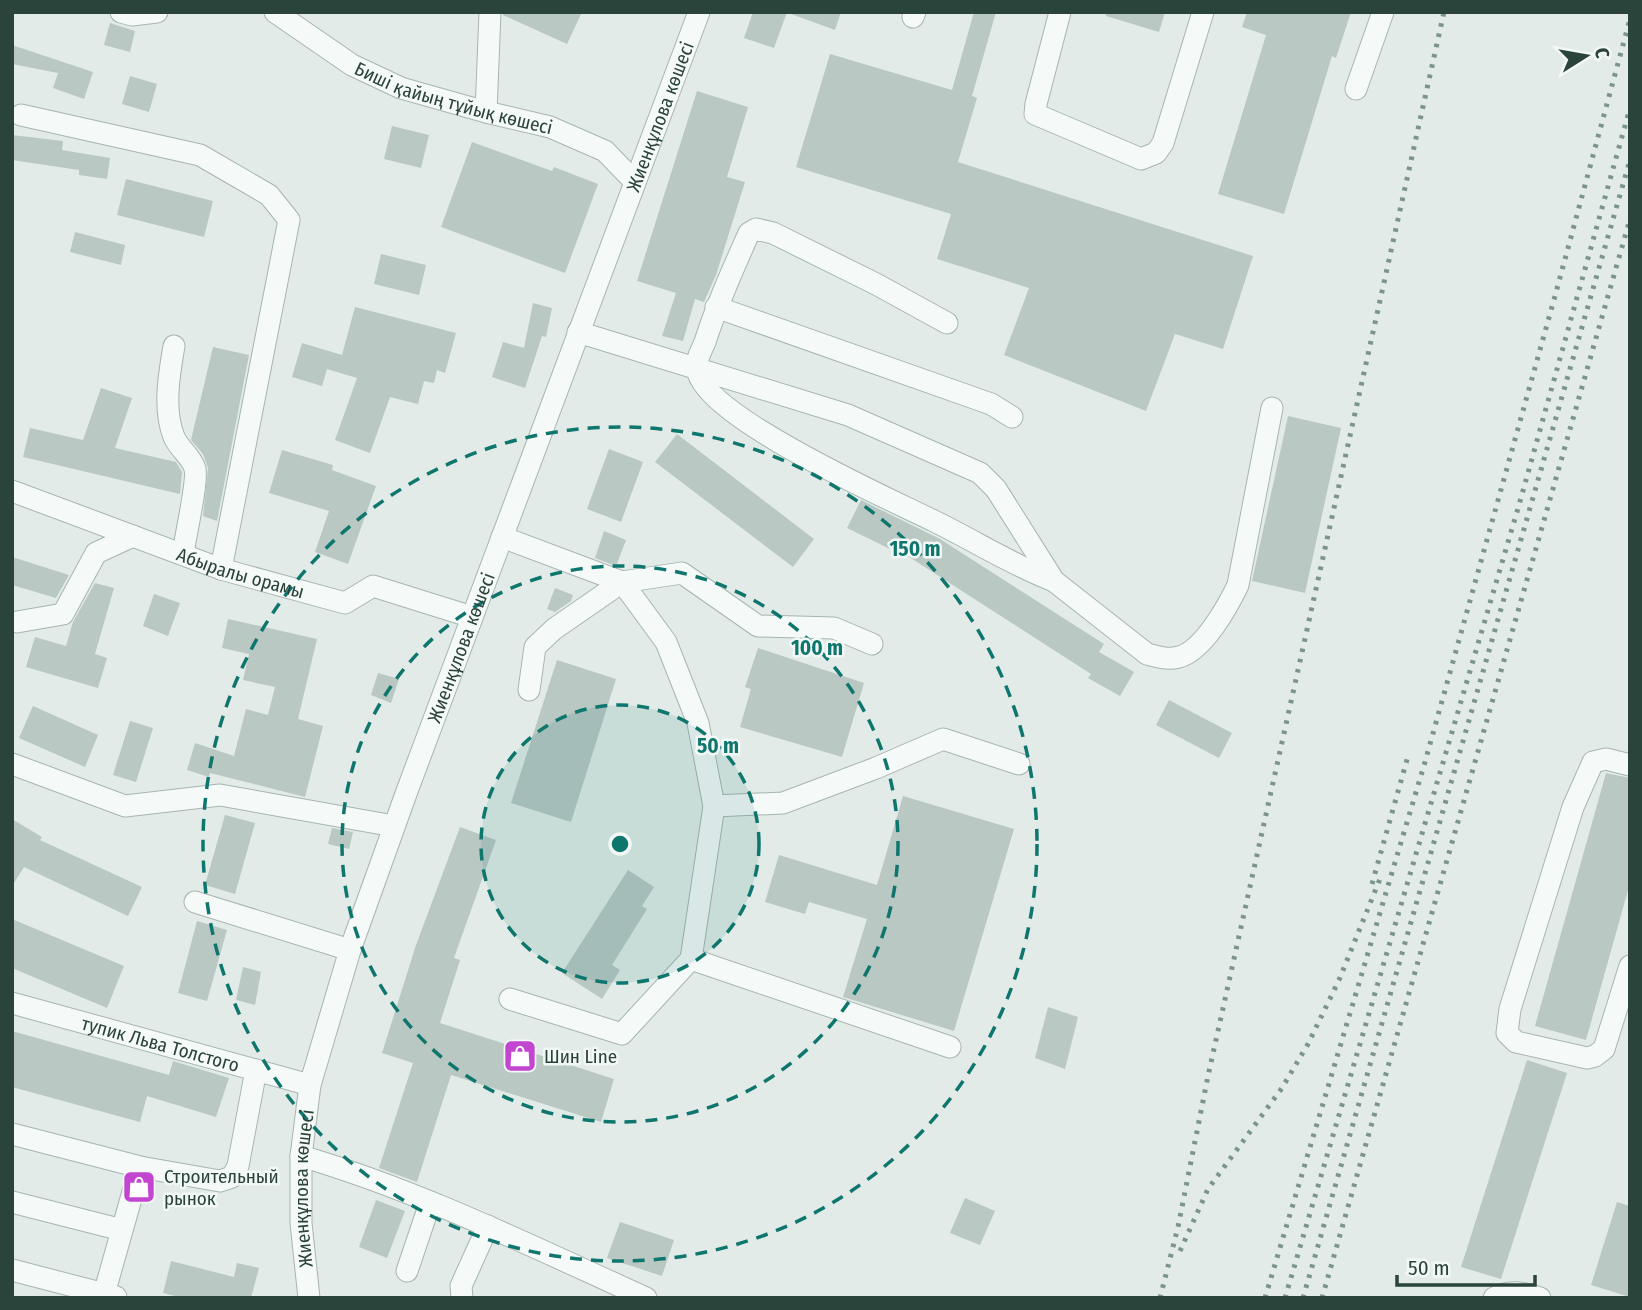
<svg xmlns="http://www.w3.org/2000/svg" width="1642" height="1310" font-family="'Fira Sans Condensed',sans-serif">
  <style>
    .building { fill: #b9c8c3 }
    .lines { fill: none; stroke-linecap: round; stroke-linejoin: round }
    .minor-casing { stroke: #a7b5b1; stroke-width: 23 }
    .minor { stroke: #f5f9f8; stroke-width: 21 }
    .rail { stroke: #7b958c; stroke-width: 5; stroke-dasharray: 3.5 7; stroke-linecap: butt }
    .ring { fill: none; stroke: #0f766e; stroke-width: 3.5; stroke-dasharray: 12 9 }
    .labels { text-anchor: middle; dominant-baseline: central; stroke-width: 5; stroke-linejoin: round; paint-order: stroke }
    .street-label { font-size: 19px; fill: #2a433b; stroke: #f2f8f6 }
    .poi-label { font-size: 19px; fill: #2a433b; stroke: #f2f8f6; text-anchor: start }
    .centre { fill: #0f766e; stroke: #f2f8f6; stroke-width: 3.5 }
    .ring-label { font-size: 21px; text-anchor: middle; font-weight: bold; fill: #0f766e; stroke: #f2f8f6; stroke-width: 5; stroke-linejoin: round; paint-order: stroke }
  </style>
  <rect width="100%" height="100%" fill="#e2ebe8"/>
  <g class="building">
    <polygon points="503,12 582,12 567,44 503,15"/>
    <polygon points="753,12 787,12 774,48 744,38"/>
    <polygon points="792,12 841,12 835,30 791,14"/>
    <polygon points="974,12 996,12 972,96 977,98 958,162 1253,256 1223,349 1175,334 1146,411 1004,355 1029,288 937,259 951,214 796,167 830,54 952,90"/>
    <polygon points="1106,12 1165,12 1159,32 1106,16"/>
    <polygon points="1247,12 1351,12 1336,58 1332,56 1284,214 1218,194 1266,35 1242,27"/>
    <polygon points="110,23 135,31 130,52 104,45"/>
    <polygon points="12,45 93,72 84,99 53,88 58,73 12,64"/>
    <polygon points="130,76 157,84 149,112 122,104"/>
    <polygon points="697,91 748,107 727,177 745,182 716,275 704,302 695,299 683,341 662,336 676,293 637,281"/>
    <polygon points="392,126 429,135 421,168 384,159"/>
    <polygon points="12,135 63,141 62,150 110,158 107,179 79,175 79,170 12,160"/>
    <polygon points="472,142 552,171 554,167 598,184 565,273 441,227"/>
    <polygon points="126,179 213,201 204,237 117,215"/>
    <polygon points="75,232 125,245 121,265 70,252"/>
    <polygon points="381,254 426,265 419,295 374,284"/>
    <polygon points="533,303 552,308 546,337 542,336 525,388 492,377 503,342 524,348"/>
    <polygon points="355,307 456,333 445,373 437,370 434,383 424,381 418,404 390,397 370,453 335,440 357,378 327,369 322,386 292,377 302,343 342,355"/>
    <polygon points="213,347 249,355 217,521 203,516 208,468 203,454 191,440"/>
    <polygon points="101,388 132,398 115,448 176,462 182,472 180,494 23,457 30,428 83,440"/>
    <polygon points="1288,416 1341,428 1305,593 1252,581"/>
    <polygon points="677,434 814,539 793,567 655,462"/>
    <polygon points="609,449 643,462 621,522 587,509"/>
    <polygon points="282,450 333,465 332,470 376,486 348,564 315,552 329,511 269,493"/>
    <polygon points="861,500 940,539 1104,644 1099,652 1134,672 1120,696 1088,678 1091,674 892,546 890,549 847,528"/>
    <polygon points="604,531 626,540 616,566 595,558"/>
    <polygon points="12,557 69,575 56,598 12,585"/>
    <polygon points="95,583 114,588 95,654 107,658 98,688 26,667 35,637 66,646 73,622"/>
    <polygon points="555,588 573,595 571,601 555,612 547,609"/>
    <polygon points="154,594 180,603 168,636 143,626"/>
    <polygon points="228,619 317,639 298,719 323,726 305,797 210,773 209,777 187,770 195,743 234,756 246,709 268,715 275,687 243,680 249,654 222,648"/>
    <polygon points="758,648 864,683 842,757 740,727 751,689 745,687"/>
    <polygon points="557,660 616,679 571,822 511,803"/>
    <polygon points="378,673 399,679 391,703 371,695"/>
    <polygon points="1169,700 1232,733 1219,758 1156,725"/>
    <polygon points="33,706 98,735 85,767 19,738"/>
    <polygon points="130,721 153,728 136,782 113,775"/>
    <polygon points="1606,773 1630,778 1630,883 1586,1040 1535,1026"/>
    <polygon points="903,796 1014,829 954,1031 843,997 867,919 809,902 805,914 765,902 779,855 877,885"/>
    <polygon points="225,815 255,823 235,894 205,885"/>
    <polygon points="12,819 42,837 40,840 142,887 128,916 24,867 12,886"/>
    <polygon points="460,827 496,840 454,958 460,960 440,1023 614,1079 601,1122 451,1075 417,1182 379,1168 413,1063 382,1053 416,945"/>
    <polygon points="332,828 353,832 349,849 328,844"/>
    <polygon points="628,870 654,887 642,906 647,909 612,965 620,970 602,999 562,973"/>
    <polygon points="12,919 124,966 107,1008 12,968"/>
    <polygon points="197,921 227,930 207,1001 178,993"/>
    <polygon points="243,967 261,972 255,1005 236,1000"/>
    <polygon points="1048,1007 1078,1017 1065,1069 1035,1058"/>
    <polygon points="12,1031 169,1075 173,1061 229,1078 216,1117 147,1096 140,1122 12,1087"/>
    <polygon points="1527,1060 1567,1073 1501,1279 1461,1267"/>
    <polygon points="965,1198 995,1211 980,1245 950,1233"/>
    <polygon points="376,1200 405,1211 387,1258 359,1247"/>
    <polygon points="1617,1202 1630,1206 1630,1297 1591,1285"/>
    <polygon points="620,1222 674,1240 662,1276 607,1258"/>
    <polygon points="171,1261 234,1277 237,1263 259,1268 251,1298 183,1298 163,1293"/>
  </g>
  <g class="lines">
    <defs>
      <g id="minor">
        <polyline points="121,12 132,15 157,12"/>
        <path id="s1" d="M275 12 352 65 401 88 486 112 550 127 605 151 634 181"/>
        <polyline points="1060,12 1036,104 1035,114 1141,159 1156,153 1163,143 1203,12"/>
        <polyline points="913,17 915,12"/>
        <polyline points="1356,89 1383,12"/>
        <polyline points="486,112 490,12"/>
        <polyline points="21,115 200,155 269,195 289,220 221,569"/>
        <polyline points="716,307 991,404 1012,417"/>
        <path d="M947 323 876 284 773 233 756 229 749 233C733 269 717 304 705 342 702 349 696 360 697 367 698 415 892 500 934 521 975 541 1012 565 1054 581"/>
        <path d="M578 332 848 415 980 473 996 489 1054 581 1147 654C1158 657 1167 660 1179 657 1203 651 1228 606 1238 585L1272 408"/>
        <path d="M174 346C169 375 163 410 174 437 179 449 192 457 195 469 198 481 185 538 183 554"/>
        <path id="s2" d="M12 491 221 569 345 603 373 586 472 617"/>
        <polyline points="502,537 622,582 666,642 698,723 714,806 691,959 950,1047"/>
        <polyline points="17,622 63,614 96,553 133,536"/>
        <polyline points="529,690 535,647 554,629 622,582 682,573 758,626 834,628 872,644"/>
        <polyline points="12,764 125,806 220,795 394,826"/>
        <polyline points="1630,765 1606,759 1593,762 1573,807 1510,1009 1507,1033 1516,1042 1587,1058 1595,1056 1604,1049 1630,966"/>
        <polyline points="714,806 783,803 876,768 943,739 1019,764"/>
        <polyline points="195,902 350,950"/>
        <polyline points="510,999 622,1034 691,959"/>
        <path id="s3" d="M12 1003 310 1085"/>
        <polyline points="12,1134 140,1167 220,1181 232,1177 238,1166 256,1070"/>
        <path d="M301 1156C420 1191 533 1247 646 1298"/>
        <polyline points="12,1202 122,1230"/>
        <polyline points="12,1270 116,1297"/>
        <polyline points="407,1271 430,1203"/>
        <polyline points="104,1294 140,1167"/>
        <path id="s4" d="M309 1298 301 1223V1156L310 1085 350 950 407 791 699 12"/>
        <polyline points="462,1298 461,1286 488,1226"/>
        <path d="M1494 1298C1510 1289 1524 1293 1540 1298"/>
      </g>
    </defs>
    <use href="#minor" class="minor-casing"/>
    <use href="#minor" class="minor"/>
    <g class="rail">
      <polyline points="1372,884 1408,756"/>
      <polyline points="1180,1251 1208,1189 1282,1088 1308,1044 1339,980 1382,874"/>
      <polyline points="1160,1298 1178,1227 1208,1076 1444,12"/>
      <polyline points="1265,1298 1425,762 1555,296 1630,19"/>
      <polyline points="1285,1298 1519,505 1630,108"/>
      <polyline points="1303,1298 1630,160"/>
      <polyline points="1322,1298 1630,219"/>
    </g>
  </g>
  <circle cx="620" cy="844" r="139" fill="#0f766e" fill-opacity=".12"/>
  <g class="ring">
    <circle cx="620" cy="844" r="139"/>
    <circle cx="620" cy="844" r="278"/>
    <circle cx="620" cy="844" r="417"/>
  </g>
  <defs>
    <symbol id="shop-square" viewBox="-11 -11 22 22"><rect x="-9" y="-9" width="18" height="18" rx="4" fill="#c346d1" stroke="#f2f8f6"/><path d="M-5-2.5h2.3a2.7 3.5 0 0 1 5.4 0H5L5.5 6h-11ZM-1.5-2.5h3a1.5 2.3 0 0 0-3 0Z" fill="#fff"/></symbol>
  </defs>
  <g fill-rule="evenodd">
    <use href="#shop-square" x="501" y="1037" width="38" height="38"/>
    <use href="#shop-square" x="120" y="1168" width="38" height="38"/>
  </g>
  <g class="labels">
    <g class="street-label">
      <text stroke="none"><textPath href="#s1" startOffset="201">Биші қайың тұйық көшесі</textPath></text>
      <text stroke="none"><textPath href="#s4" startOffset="1244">Жиенқұлова көшесі</textPath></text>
      <text stroke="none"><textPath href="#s2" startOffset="243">Абыралы орамы</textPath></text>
      <text stroke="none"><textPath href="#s4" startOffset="677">Жиенқұлова көшесі</textPath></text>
      <text stroke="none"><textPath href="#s3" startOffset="154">тупик Льва Толстого</textPath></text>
      <text stroke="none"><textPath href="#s4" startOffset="110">Жиенқұлова көшесі</textPath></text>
    </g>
    <g class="poi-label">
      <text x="544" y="1056">Шин Line</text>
      <text x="164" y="1176">Строительный<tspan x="164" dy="22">рынок</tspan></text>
    </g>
  </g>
  <circle cx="620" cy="844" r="10" class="centre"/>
  <g class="ring-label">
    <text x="915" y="556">150 m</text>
    <text x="817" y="655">100 m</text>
    <text x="718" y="753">50 m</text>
  </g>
  <rect width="1642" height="1310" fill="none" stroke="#2a433b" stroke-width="28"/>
  <g transform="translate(1586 56) rotate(79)" stroke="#f2f8f6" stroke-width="5" paint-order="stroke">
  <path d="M0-5L12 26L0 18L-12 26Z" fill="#2a433b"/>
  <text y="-10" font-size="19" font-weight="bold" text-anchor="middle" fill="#2a433b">С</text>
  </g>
  <path d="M1397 1275v10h138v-10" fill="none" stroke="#2a433b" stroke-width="3.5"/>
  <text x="1408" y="1275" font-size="21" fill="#2a433b" stroke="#f2f8f6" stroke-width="5" paint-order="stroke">50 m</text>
</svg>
